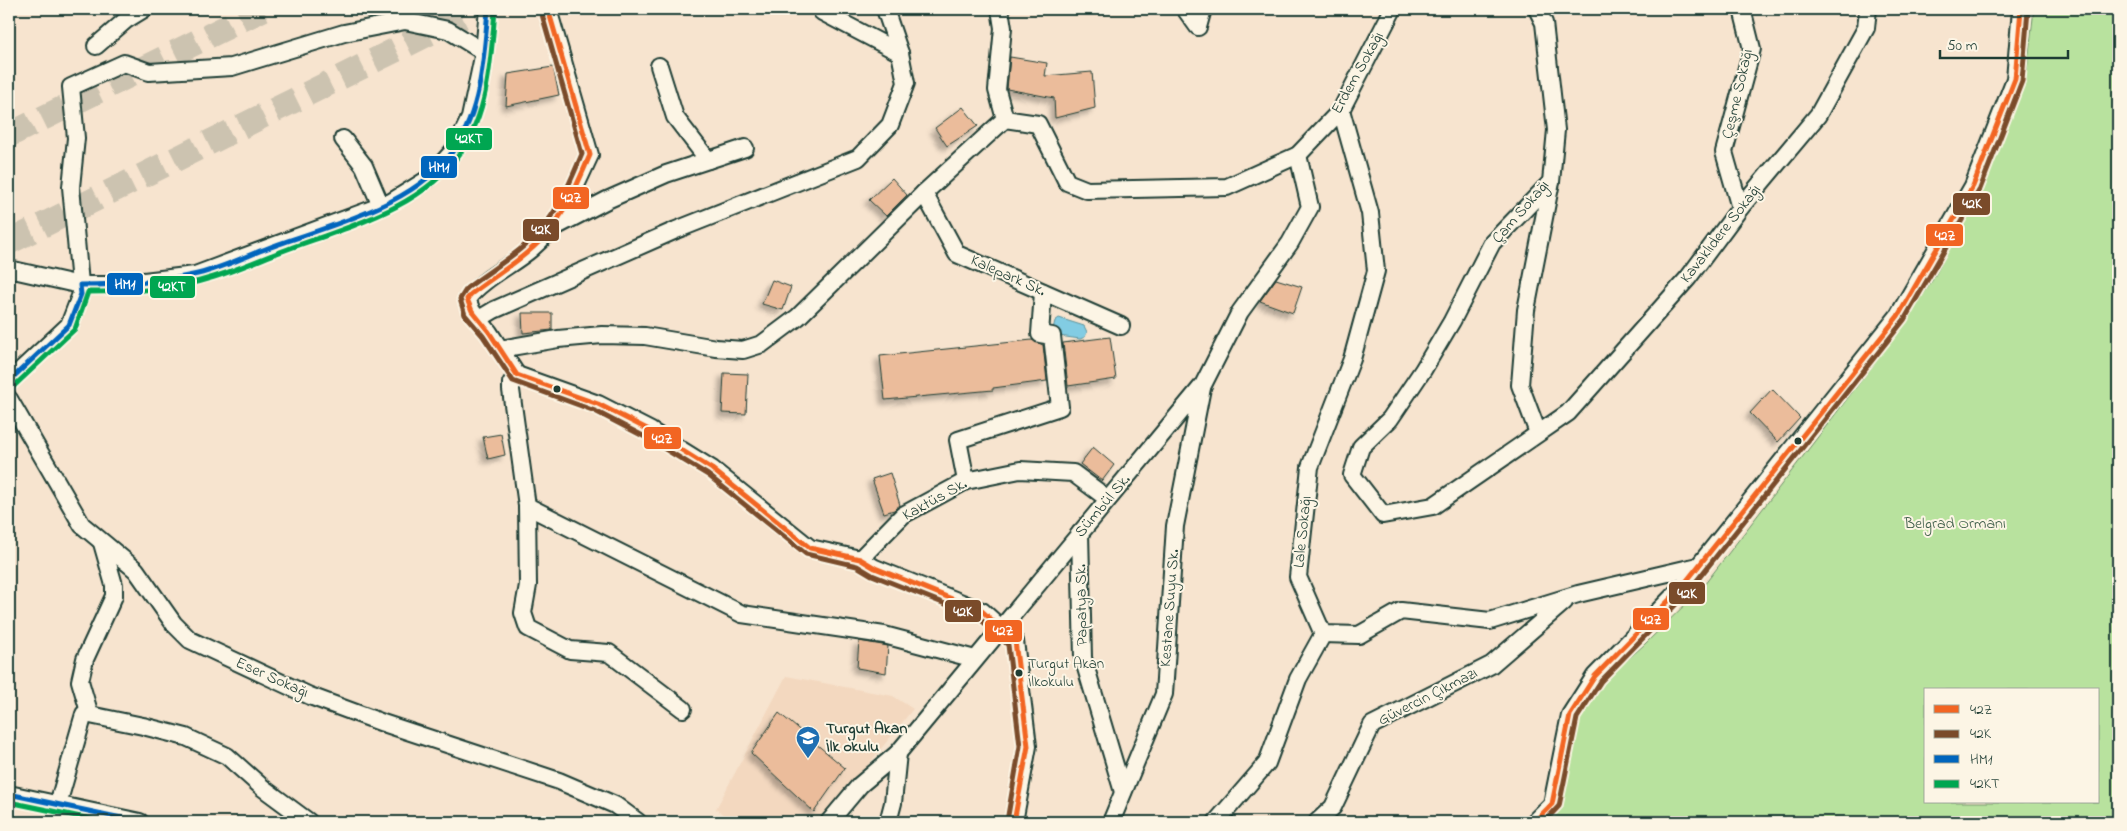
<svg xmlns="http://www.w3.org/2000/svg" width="2127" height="831" font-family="'Indie Flower',sans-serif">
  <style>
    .built { fill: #f3d8bf }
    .green { fill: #b8e29e; stroke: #6c9069; fill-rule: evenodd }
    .water { fill: #82cce3; stroke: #5a939d }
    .building { fill: #ebbc9b; stroke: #1f3d34; filter: url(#shadow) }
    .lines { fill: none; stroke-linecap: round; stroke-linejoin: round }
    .primary-tunnel { stroke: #ccc3b0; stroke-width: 25; stroke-dasharray: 25 12; stroke-linecap: butt }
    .street-casing { stroke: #1f3d34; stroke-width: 20 }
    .street { stroke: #fcf5e5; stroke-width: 16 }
    .bus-1-casing { stroke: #fcf5e5; stroke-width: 9 }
    .bus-2-casing { stroke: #fcf5e5; stroke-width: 9 }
    .bus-3-casing { stroke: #fcf5e5; stroke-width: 9 }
    .bus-4-casing { stroke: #fcf5e5; stroke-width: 9 }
    .bus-1 { stroke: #f26522; stroke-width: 5 }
    .bus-2 { stroke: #7a4b2a; stroke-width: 5 }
    .bus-3 { stroke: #0065bd; stroke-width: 5 }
    .bus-4 { stroke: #00a651; stroke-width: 5 }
    .bus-dot { fill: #1f3d34; stroke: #fcf5e5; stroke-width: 2 }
    .labels { text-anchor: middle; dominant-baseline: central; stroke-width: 4; stroke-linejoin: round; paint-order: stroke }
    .bus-label { font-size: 15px; fill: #1f3d34; stroke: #fcf5e5; text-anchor: start }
    .street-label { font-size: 16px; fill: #1f3d34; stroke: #fcf5e5 }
    .park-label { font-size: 16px; fill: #3e5e49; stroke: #fcf5e5 }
    .poi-label { font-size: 16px; font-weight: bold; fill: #1f3d34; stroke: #fcf5e5; text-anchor: start }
    .line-badge { stroke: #fcf5e5; stroke-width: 2 }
    .badge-label { font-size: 14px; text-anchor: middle; font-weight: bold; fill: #fff }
  </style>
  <defs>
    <filter id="shadow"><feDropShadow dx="-4.5" dy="4.5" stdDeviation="2.5" flood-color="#0004"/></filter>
  </defs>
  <rect width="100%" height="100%" fill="#f7e4cf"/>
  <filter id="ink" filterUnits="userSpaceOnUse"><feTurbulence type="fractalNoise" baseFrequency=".02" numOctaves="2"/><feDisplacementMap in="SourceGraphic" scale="10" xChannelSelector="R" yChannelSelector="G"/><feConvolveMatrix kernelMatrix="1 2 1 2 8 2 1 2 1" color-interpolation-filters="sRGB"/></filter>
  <g filter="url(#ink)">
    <polygon class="built" points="786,676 893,696 913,709 822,822 733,822 716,809"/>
    <path class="green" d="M2034 9H2118V822H1542L1578 714 1606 679 1645 644 1701 589 1904 325 1932 281 1983 187 2015 107 2027 71ZM1926 690H2098V802H1926Z"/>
    <polygon class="water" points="1059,318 1084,326 1087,332 1085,337 1080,339 1059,336 1053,329 1055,321"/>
    <g class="building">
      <polygon points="1010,57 1047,63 1045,76 1092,72 1095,108 1055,118 1054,98 1007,89"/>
      <polygon points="553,67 559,95 506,106 508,74"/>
      <polygon points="963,107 978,126 947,146 935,128"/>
      <polygon points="892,178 907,195 886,216 869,200"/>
      <polygon points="1276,279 1302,287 1293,313 1260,301"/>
      <polygon points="772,280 791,287 783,310 762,304"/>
      <polygon points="522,313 552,313 552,330 523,333"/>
      <polygon points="1110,337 1116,379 1068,386 1063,343"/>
      <polygon points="1032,340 1043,345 1047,381 993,388 993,390 885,400 880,356"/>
      <polygon points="724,373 748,374 746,414 722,413"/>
      <polygon points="1772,389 1800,418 1778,442 1750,413"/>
      <polygon points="501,434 505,455 488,459 483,437"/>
      <polygon points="1093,447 1114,465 1102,481 1080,464"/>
      <polygon points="890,473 900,505 894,510 884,513 872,479"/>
      <polygon points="859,641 888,646 886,673 857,668"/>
      <polygon points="779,713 845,768 814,812 751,753"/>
    </g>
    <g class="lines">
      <g class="primary-tunnel">
        <polyline points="9,135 263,9"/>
        <polyline points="9,242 478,9"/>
      </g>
      <defs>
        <g id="street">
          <polyline points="1000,9 1003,28 997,90 1005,119"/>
          <polyline points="1185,9 1198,27 1203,9"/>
          <polyline points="1537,9 1544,23 1556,130 1551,182 1492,243 1452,321 1423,370 1390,419 1361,447 1352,475 1383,515 1433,506 1568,413 1688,278 1740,208 1818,115 1866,28 1868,9"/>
          <polyline points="822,12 900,53"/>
          <polyline points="96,46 126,20 144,9"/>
          <polyline points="659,66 675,117 708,160"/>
          <polyline points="1341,110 1370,213 1376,271 1352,359 1310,467 1298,577 1323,634 1359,635 1401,611 1490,621 1578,594 1698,566"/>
          <polyline points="343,139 364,166 381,206"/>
          <polyline points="924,193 957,254 1121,326"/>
          <polyline points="1740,208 1724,152 1752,49 1742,9"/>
          <polyline points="553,228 607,200 666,174 745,148"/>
          <polyline points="9,269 80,285 110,285 195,275 391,202 428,179 455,149 470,118 484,52 488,9"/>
          <polyline points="479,319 494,310 676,230 858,158 890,125 906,83 900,53 885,9"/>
          <polyline points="500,349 558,339 602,335 645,336 716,348 743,350 762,344 798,317 924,193 1005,119 1038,124 1067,182 1087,190 1227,187 1298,155 1341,110 1393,9"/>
          <polyline points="517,375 598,404 651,431 712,469 810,548 860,559 875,568 982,611 1015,641 1028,746 1014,822"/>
          <path d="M517 375 489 332 472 311 467 299C482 279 512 265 531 249 561 224 574 189 590 155L548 9"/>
          <polyline points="517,375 511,383 511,390 527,506 528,585 523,613 528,628 570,650 609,653 683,709"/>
          <polyline points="9,381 69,325 81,294 71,187 76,138 71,87 124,63 149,72 232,67 344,33 405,21 448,30 484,52"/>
          <polyline points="9,399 82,525 136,570 174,624 190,640 310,696 383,723 559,781 615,805 638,822"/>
          <polyline points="1538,433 1520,385 1526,310 1551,182"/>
          <polyline points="966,481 958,440 1060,407 1052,336 1040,334 1043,292"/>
          <polyline points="527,506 742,614 884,635 975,659"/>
          <polyline points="1080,533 1083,658 1123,792"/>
          <polyline points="102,543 114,585 114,596 85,659 80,681 90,715 143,726 186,737 227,756 263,788 309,822"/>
          <polyline points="860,559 903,515 966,481 1020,470 1073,473 1108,499"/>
          <polyline points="9,794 140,822"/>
          <polyline points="58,804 84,714 90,715"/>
          <polyline points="829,822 860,785 898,753 1203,385 1240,312 1290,243 1310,207 1298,155"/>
          <polyline points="888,822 893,803 898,753"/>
          <polyline points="1111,822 1164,694 1175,526 1202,388"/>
          <polyline points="1216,822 1267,763 1298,679 1323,634"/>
          <polyline points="1317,822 1333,807 1372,725 1491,665 1564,602"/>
          <polyline points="1534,822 1552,804 1570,715 1595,676 1681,588 1898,316 1973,186 2015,79 2021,9"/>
        </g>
      </defs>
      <use href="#street" class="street-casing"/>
      <use href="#street" class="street"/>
      <defs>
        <g id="bus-1">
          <path d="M548 9 590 155C579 180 569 206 552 227 531 255 498 273 471 294L467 299 472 311 489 332 517 375 598 404 651 431 712 469 810 548 860 559 875 568 982 611 1015 641 1028 746 1014 822"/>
          <polyline points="1534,822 1552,804 1570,715 1595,676 1681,588 1898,316 1973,186 2015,79 2021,9"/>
        </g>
        <g id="bus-2">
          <path d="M541 11 582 154C572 178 562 202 547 222 526 250 493 268 467 288L460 299 465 315 483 336 513 381 595 411 647 438 708 475 806 554 857 566 872 575 978 617 1008 645 1020 746 1007 821"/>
          <polyline points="1544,822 1559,806 1577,718 1601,681 1687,593 1904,320 1980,189 2022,81 2028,10"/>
        </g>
        <g id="bus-3">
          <path d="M9 381 69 325 81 294 80 285C118 285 156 283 193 275 219 270 243 257 268 248 329 225 417 206 455 148 482 108 484 55 488 9"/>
          <polyline points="9,794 140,822"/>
        </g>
        <g id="bus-4">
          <path d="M14 386 75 329 88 292C130 292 174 290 214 277 239 269 263 258 288 249 348 227 423 208 461 152 489 111 491 57 495 10"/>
          <polyline points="9,802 105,822"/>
        </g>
      </defs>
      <use href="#bus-1" class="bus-1-casing"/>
      <use href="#bus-2" class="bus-2-casing"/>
      <use href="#bus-3" class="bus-3-casing"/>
      <use href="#bus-4" class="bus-4-casing"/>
      <use href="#bus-1" class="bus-1"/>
      <use href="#bus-2" class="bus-2"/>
      <use href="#bus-3" class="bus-3"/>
      <use href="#bus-4" class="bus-4"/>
    </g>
  </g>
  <defs>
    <symbol id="school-pin" viewBox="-11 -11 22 30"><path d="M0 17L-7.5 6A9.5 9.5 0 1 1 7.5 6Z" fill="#1f6fb2" stroke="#fcf5e5"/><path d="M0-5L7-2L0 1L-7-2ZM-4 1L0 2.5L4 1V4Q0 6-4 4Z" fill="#fff"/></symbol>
  </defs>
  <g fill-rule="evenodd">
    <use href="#school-pin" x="794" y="724" width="28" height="38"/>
  </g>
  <g class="bus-dot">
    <circle cx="557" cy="389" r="4.5"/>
    <circle cx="1798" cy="441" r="4.5"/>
    <circle cx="1019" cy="673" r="4.5"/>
  </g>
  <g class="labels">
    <g class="bus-label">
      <text x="1028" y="664">Turgut Akan<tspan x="1028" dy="18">İlkokulu</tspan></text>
    </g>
    <g class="street-label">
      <text transform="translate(1358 73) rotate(-61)">Erdem Sokağı</text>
      <text transform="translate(1738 94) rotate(-77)">Çeşme Sokağı</text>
      <text transform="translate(1521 212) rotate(-49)">Çam Sokağı</text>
      <text transform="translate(1721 234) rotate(-52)">Kavaklıdere Sokağı</text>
      <text transform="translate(1008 276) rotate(24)">Kalepark Sk.</text>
      <text transform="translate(935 500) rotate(-29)">Kaktüs Sk.</text>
      <text transform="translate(1103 506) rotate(-50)">Sümbül Sk.</text>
      <text transform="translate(1303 532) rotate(-84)">Lale Sokağı</text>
      <text transform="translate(1082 605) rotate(-91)">Papatya Sk.</text>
      <text transform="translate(1170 608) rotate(-86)">Kestane Suyu Sk.</text>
      <text transform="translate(272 678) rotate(24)">Eser Sokağı</text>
      <text transform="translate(1428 697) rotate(-27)">Güvercin Çıkmazı</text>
    </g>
    <g class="park-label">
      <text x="1955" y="524">Belgrad Ormanı</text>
    </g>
    <g class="poi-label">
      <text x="826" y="729">Turgut Akan<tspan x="826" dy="18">İlk okulu</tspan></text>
    </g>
  </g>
  <g class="line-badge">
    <rect x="445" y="127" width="48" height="24" rx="5" fill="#00a651"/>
    <rect x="420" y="155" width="38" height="24" rx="5" fill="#0065bd"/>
    <rect x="552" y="186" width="38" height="24" rx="5" fill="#f26522"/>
    <rect x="1952" y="192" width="39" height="24" rx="5" fill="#7a4b2a"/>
    <rect x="522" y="218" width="38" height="24" rx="5" fill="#7a4b2a"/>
    <rect x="1925" y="223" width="39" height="24" rx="5" fill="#f26522"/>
    <rect x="106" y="272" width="38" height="24" rx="5" fill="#0065bd"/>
    <rect x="149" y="275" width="47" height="24" rx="5" fill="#00a651"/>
    <rect x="643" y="426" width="39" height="24" rx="5" fill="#f26522"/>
    <rect x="1668" y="581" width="38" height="24" rx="5" fill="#7a4b2a"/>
    <rect x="944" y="599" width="38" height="24" rx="5" fill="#7a4b2a"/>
    <rect x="1632" y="607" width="38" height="24" rx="5" fill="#f26522"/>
    <rect x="984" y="619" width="39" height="24" rx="5" fill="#f26522"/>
  </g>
  <g class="badge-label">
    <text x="469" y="143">42KT</text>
    <text x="439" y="172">HM1</text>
    <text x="571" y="202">42Z</text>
    <text x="1972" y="208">42K</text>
    <text x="541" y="234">42K</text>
    <text x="1945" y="240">42Z</text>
    <text x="125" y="289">HM1</text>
    <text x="172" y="291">42KT</text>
    <text x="662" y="443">42Z</text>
    <text x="1687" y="598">42K</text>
    <text x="963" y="616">42K</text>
    <text x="1651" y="624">42Z</text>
    <text x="1003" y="635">42Z</text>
  </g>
  <rect width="2127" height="831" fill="none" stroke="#fcf5e5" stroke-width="30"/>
  <rect x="15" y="15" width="2097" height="801" fill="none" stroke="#1f3d34" stroke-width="2" filter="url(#ink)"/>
  <rect x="1924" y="688" width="175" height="115" fill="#fcf5e5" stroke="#a4ab9e"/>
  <rect x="1934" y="705" width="25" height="8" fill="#f26522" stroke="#a4ab9e"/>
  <text x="1970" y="714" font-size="15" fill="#1f3d34">42Z</text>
  <rect x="1934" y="730" width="25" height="8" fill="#7a4b2a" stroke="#a4ab9e"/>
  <text x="1970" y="738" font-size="15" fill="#1f3d34">42K</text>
  <rect x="1934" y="755" width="25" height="8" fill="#0065bd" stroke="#a4ab9e"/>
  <text x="1970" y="764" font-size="15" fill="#1f3d34">HM1</text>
  <rect x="1934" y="780" width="25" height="8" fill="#00a651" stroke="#a4ab9e"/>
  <text x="1970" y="788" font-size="15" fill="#1f3d34">42KT</text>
  <path d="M1940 50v8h128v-8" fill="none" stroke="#1f3d34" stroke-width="2.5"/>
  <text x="1947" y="50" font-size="15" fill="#1f3d34" stroke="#fcf5e5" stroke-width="4" paint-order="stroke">50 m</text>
</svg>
